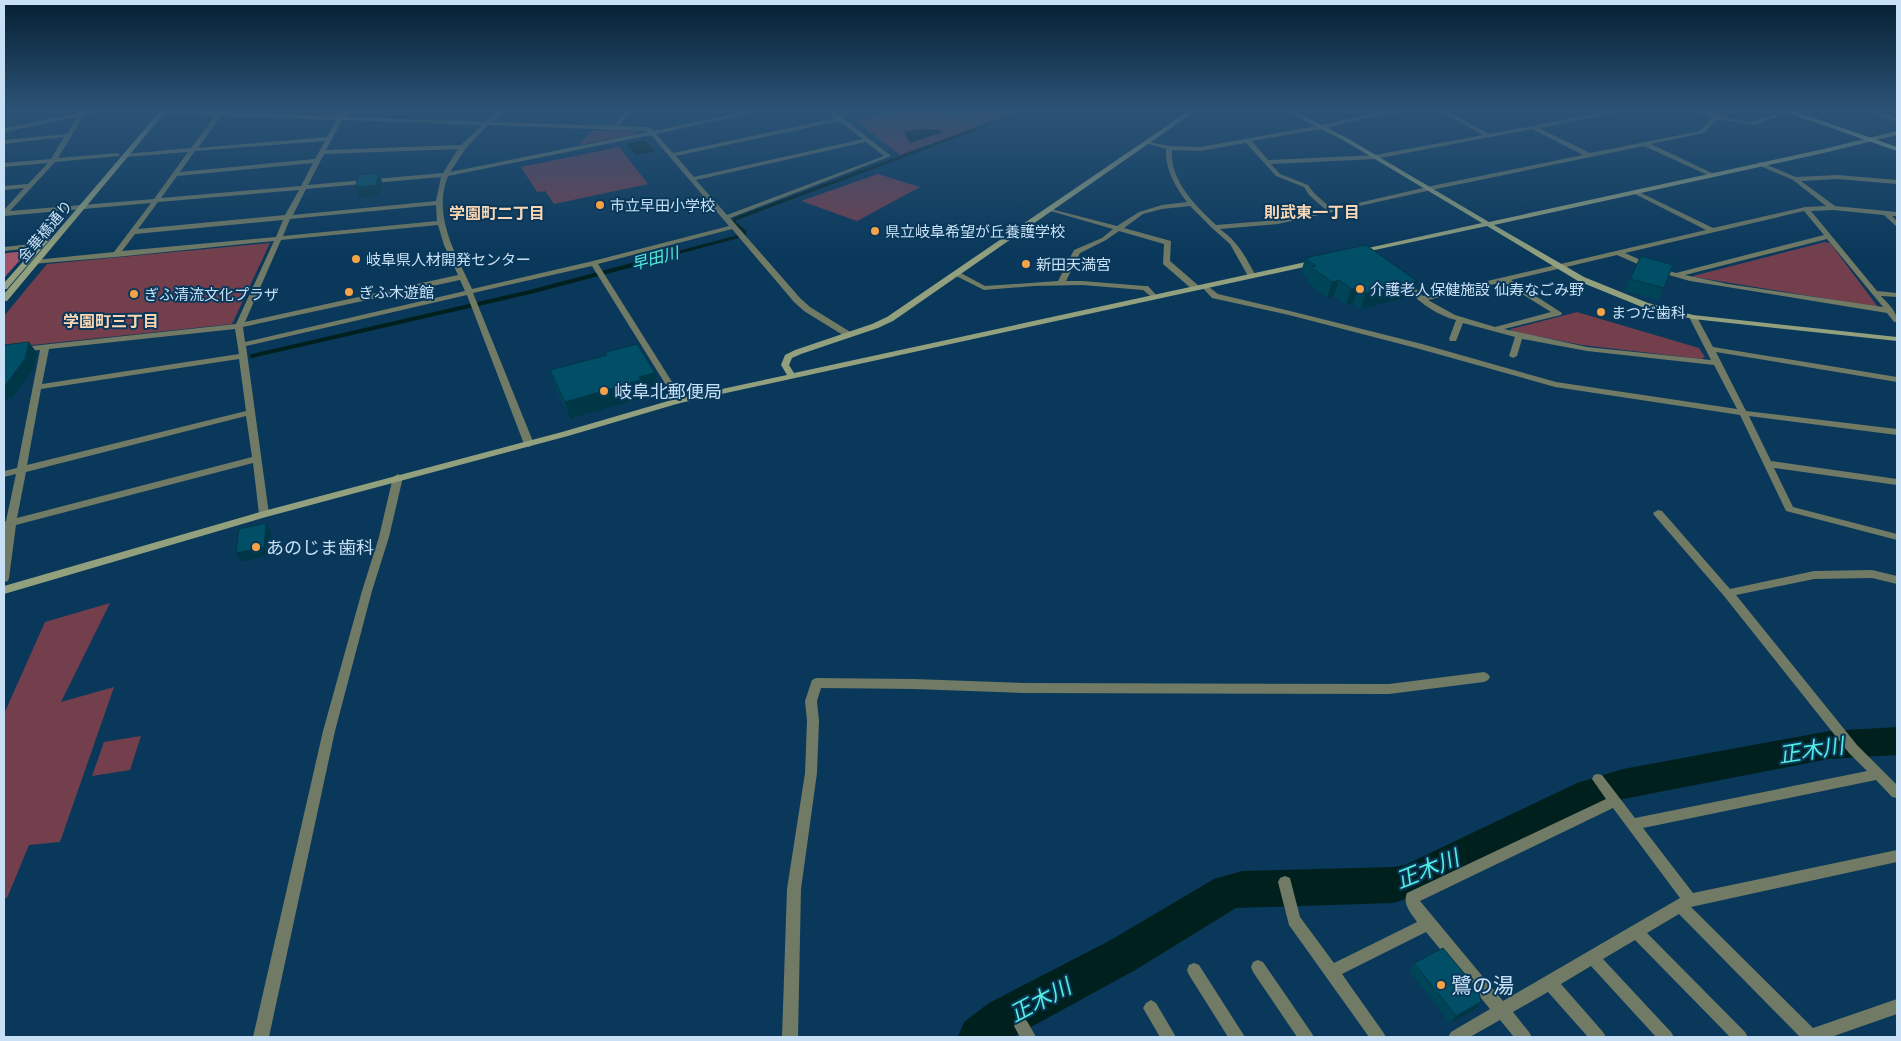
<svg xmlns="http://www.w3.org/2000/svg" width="1901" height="1041" font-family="Mulish,'Noto Sans JP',sans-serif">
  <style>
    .green { fill: #743f4c }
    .forest { fill: #9f5467 }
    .water { fill: #00201d }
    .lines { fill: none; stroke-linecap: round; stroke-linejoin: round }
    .stream-far1 { stroke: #00201d; stroke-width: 3 }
    .stream { stroke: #00201d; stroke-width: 4 }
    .river { fill: #00201d; fill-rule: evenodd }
    .street { fill: #717a64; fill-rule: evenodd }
    .secondary { fill: #92a07d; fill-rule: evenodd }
    .primary { fill: #acbd90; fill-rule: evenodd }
    .wall { fill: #004458 }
    .shaded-wall { fill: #003747 }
    .building { fill: #004f66; stroke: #003747 }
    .poi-dot { fill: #f6a247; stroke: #09385a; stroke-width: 2 }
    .labels { text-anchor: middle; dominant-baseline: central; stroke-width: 4; stroke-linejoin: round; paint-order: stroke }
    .far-poi-label { font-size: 15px; fill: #c8e0f5; stroke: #09385a; text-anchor: start }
    .far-street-label { font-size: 15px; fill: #c8e0f5; stroke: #09385a }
    .far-neighbourhood-label { font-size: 16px; font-weight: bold; fill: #fad6b4; stroke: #09385a }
    .far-water-label { font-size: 16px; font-style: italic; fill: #53efde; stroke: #09385a }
    .poi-label { font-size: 18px; fill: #c8e0f5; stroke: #09385a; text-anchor: start }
    .near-poi-label { font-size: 21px; fill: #c8e0f5; stroke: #09385a; text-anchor: start }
    .near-water-label { font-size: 22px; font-style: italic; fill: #53efde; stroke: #09385a }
  </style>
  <rect width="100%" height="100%" fill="#09385a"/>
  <g class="green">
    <polygon points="906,110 947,110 980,126 900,155 856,121"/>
    <polygon points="950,110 1004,110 1013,114 981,125"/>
    <polygon points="592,130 637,131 636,134 579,145"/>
    <polygon points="619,147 648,184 554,204 545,191 537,192 521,167"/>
    <polygon points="878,174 920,187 857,221 801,201"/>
    <polygon points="1825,242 1830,243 1878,307 1694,277 1693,276"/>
    <polygon points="270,243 232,324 4,348 4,316 47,264"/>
    <polygon points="1577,312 1699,348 1705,357 1701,359 1582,345 1511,331 1511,329"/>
    <polygon points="110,603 61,702 114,687 60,842 29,845 7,898 4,898 4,714 45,622"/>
    <polygon points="141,736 130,770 92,776 104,742"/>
  </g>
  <polygon class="forest" points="28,251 4,278 4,255 6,253"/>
  <g class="water">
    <path d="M918 129C925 130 937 128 944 132L910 143 904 132Z"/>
    <polygon points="645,140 655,151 636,155 626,144"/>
  </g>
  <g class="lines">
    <polyline class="stream-far1" points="631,265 744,235 745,232 734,222 735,219 1016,114 1013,110"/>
    <polyline class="stream" points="252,356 530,292 636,264"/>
    <polygon class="river" points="1897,727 1897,755 1829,759 1623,799 1599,806 1410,898 1393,903 1236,908 1137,969 1013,1037 958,1037 964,1022 989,1003 1109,941 1214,879 1242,871 1393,867 1405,865 1577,783 1623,769 1829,731"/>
    <g class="street">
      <path d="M81 110H105L84 115 58 158 117 153 120 155 119 156 55 162 10 211 154 199 188 152 126 157 123 155 124 154 191 148 215 116 161 113 160 112 163 110 338 116 347 110H354L346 117 486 122 499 110H506L492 122 614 126 626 110H632L619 126 649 127 654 131 753 110H766L656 134 673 153 836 118 826 110H833L891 156 730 218 800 298 810 307 852 333V337H846L804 311 794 302 732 229 598 264 674 385 682 401 678 404 674 401 666 385 592 266 473 293 534 444 529 447 524 444 467 295 246 346 269 514 268 516H260L259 514 253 463 16 525 9 578 8 581 4 582V540L5 528H4V522L6 521 16 474 4 477V471L17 468 40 350 4 353V349L236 324 274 241 116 257 32 264 31 262 35 260 114 252 151 203 4 216V210L24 188 4 190V186L28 184 48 163 4 167V163L51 159 64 137 4 144V140L67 134 77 117 4 132V128L79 113ZM221 116 336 120 327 137 198 148ZM342 120 482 125 461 145 326 150ZM839 121 863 139 694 177 676 156ZM488 125 647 131 648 132 450 172 466 148ZM651 135 729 226 593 261 472 289C456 254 432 216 448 176ZM325 141 315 159 180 172 195 151ZM866 142 884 156 727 215 696 180ZM458 149 443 173 308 185 324 154ZM313 163 301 186 161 198 177 176ZM441 177 436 201 293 215 306 189ZM299 190 285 215 138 229 158 202ZM436 205 437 221 283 236 290 219ZM283 220 276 237 122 251 135 234ZM438 225 444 245 458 275 245 322 281 240ZM460 280 465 291 245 342 243 327ZM235 329 239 354 42 384 49 349ZM239 359 246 411 27 465 41 389ZM246 416 252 457 17 518 26 472Z"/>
      <path d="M1395 110H1415L1372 117 1322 129 1252 141 1268 160 1375 155 1483 135 1437 110H1445L1489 134 1616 110H1630L1539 128 1590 153 1700 131 1712 117 1693 110C1713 110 1736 124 1755 121 1765 119 1775 114 1785 111L1790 112 1754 125 1717 119 1704 133 1651 144 1714 174V176L1712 177 1644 146 1436 189 1278 224 1220 229C1240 244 1244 255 1256 276L1252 278 1248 276 1230 244 1212 228 1190 206 1162 209 1143 214 1124 228 1171 241 1170 261 1199 286V290H1193L1163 264 1164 244 1119 231 1106 240 1080 253 1066 281H1082L1145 286H1148L1158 297 1154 299 1143 290 1082 285 1034 286 984 290 952 274 956 272H959L985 286 1058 281 1074 250 1102 238 1113 229 1047 210V208L1117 226 1139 212 1162 205 1187 202C1175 186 1165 170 1166 149L1145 143V141L1169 146 1200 147 1322 125 1372 113ZM1532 129 1583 155 1436 185 1332 209 1314 193 1308 185 1280 174 1271 164 1375 159ZM1246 143 1276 176 1304 187 1309 195 1326 210 1278 220 1216 225C1195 205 1170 181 1172 150L1200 151Z"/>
      <polygon points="1863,110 1873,110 1897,118 1897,122"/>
      <path d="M1760 162 1796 177 1838 175 1897 180V184L1838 179 1801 181 1835 206 1897 212V216H1892L1897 221V227L1884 215 1833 210 1811 211 1877 291 1897 293V297L1881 296C1889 305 1897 311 1897 322H1894L1887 313 1690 281 1651 270 1617 255 1511 280 1562 313 1561 315 1504 329 1587 347 1711 360 1689 317 1693 315 1697 317 1713 347 1897 377V382L1716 352 1746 411 1897 429V435L1749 416 1771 461 1897 479V485L1774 468 1793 507 1897 534V540L1786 511 1740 415 1555 387 1416 348 1289 315 1212 298 1201 286 1205 284 1218 294 1290 311 1422 344 1556 382 1737 409 1714 365 1587 351 1522 339 1517 356 1513 358 1509 356 1515 337 1463 323 1456 341H1450L1449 339 1456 320C1435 315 1415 299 1401 283L1405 281H1408L1423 296 1706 230 1633 193 1632 192 1635 190 1713 228 1805 207 1826 206 1793 180 1758 165V163ZM1804 211 1824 235 1676 273 1656 267 1625 253ZM1827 239 1883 307 1728 284 1685 275ZM1503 282 1551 312 1495 327 1455 315 1428 300Z"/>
      <polygon points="40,243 43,243 43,247 4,251 4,247"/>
      <polygon points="398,474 403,477 389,537 372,591 335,731 269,1037 253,1037 323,731 362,591 379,537 393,477"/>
      <path d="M1658 510 1662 511 1730 589 1814 571 1872 570 1897 576V584L1872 578 1814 579 1736 595 1857 745 1897 785V798L1892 797 1876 780 1643 828 1693 893 1897 850V862L1691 907 1813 1028 1897 999V1014L1831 1037H1800L1679 914 1647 933 1745 1032 1748 1037H1730L1635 940 1603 959 1671 1032 1674 1037H1656L1591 966 1561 984 1603 1032 1606 1037H1588L1548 992 1513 1012 1529 1032 1532 1037H1514L1500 1020 1470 1037H1448L1451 1032 1490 1009 1426 932 1342 974 1383 1032 1386 1037H1369L1289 925 1278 882 1280 878 1285 876 1290 878 1300 917 1334 963 1417 922C1411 913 1402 904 1407 893L1606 799 1592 779 1594 775 1598 774 1602 775 1635 818 1867 771 1849 753 1724 596 1654 515 1653 513ZM1613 808 1680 898 1503 1001 1420 901Z"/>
      <polygon points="1484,672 1488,674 1490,677 1488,680 1484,682 1389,694 1024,693 914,689 821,688 817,701 819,721 817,773 801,889 798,1037 782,1037 787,889 805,773 807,721 805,701 812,680 816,678 914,679 1024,683 1389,684"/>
      <polygon points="1258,960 1263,962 1311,1032 1314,1037 1297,1037 1253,972 1251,967 1253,962"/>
      <polygon points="1194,963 1199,965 1245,1037 1228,1037 1189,975 1187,970 1189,965"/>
      <polygon points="1151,1000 1156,1003 1176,1037 1160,1037 1143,1008 1146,1003"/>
      <polygon points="1022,1018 1027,1021 1036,1037 1020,1037 1014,1026 1017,1021"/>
    </g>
    <g class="secondary">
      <polygon points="161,110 167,110 7,301 4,301 4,294"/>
      <polygon points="1190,110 1197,110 893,321 878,328 801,354 792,358 789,365 794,373 1315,260 1318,260 1318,264 680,403 568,436 266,517 4,594 4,586 260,512 562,432 675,399 787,375 781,365 785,355 795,350 872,324 887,317"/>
      <polygon points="1284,110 1292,110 1347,138 1489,222 1828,148 1897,131 1897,135 1828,152 1494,225 1584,277 1648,303 1693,315 1897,337 1897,341 1693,319 1642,307 1578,281 1487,226 1356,254 1356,250 1359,250 1482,223 1343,140"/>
      <polygon points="44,238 50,239 7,289 4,289 4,283"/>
    </g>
    <polygon class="primary" points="1780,110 1791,110 1897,147 1897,151"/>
  </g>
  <g class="wall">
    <polygon points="1641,256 1664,288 1658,300 1624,291"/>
    <polygon points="1305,258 1412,296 1361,309 1353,303 1346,305 1334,296 1327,298 1307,282 1308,279 1301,273"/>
    <polygon points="606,352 655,373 659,389 644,393 645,397 570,419 555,387 550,370 607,355"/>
    <polygon points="1414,963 1475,1010 1450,1023 1409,971"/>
  </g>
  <g class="shaded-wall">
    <polygon points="379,173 383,184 379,196 359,198 355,187"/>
    <polygon points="1339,280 1334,296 1327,298 1332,282"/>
    <polygon points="1417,281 1412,296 1361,309 1365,293"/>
    <polygon points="1358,288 1353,303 1346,305 1351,289"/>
    <polygon points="29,342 37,353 33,370 12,398 4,399 4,387"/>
    <polygon points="655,373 659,389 644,393 645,397 570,419 565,402 639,377"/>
    <polygon points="266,523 271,532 269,555 241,562 236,553"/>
    <polygon points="1481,1002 1475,1010 1450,1023 1456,1016"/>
  </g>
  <g class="building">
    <polygon points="379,173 375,185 355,187 359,175"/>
    <polygon points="1366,245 1417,281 1365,293 1358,288 1351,289 1339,280 1332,282 1311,267 1316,266 1305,258"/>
    <polygon points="1641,256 1673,265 1664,288 1630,279"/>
    <polygon points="29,342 25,359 4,387 4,345"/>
    <polygon points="637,344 655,373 639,377 641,380 565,402 550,370 607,355 606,352"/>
    <polygon points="266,523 264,547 236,553 239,529"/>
    <polygon points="1443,948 1479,991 1481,1002 1456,1016 1414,963"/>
  </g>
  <linearGradient id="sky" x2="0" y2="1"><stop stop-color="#051f32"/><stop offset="0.43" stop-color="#2c5376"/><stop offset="1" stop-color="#2c5376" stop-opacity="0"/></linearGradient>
  <rect width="1901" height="256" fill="url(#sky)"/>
  <g class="poi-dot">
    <circle cx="600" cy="205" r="5"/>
    <circle cx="875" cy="231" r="5"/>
    <circle cx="356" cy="259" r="5"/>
    <circle cx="1026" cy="264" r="5"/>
    <circle cx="1360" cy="289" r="5"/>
    <circle cx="349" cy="292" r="5"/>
    <circle cx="134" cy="294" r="5"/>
    <circle cx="1601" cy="312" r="5"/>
    <circle cx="604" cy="391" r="5"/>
    <circle cx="256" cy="547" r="5"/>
    <circle cx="1441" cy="985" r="5"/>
  </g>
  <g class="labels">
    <g class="far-poi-label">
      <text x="610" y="205">市立早田小学校</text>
      <text x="885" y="231">県立岐阜希望が丘養護学校</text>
      <text x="366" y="259">岐阜県人材開発センター</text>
      <text x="1036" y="264">新田天満宮</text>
      <text x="1370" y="289">介護老人保健施設 仙寿なごみ野</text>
      <text x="359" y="292">ぎふ木遊館</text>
      <text x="144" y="294">ぎふ清流文化プラザ</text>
      <text x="1611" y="312">まつだ歯科</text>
    </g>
    <g class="far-street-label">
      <text transform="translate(45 231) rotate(-50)">金華橋通り</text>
    </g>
    <g class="far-neighbourhood-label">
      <text x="1312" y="212">則武東一丁目</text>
      <text x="497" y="213">学園町二丁目</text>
      <text x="111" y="321">学園町三丁目</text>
    </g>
    <g class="far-water-label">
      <text transform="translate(655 258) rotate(-15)">早田川</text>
    </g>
    <g class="poi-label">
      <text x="614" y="391">岐阜北郵便局</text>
      <text x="266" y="547">あのじま歯科</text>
    </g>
    <g class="near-poi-label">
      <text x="1451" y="985">鷺の湯</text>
    </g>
    <g class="near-water-label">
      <text transform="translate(1811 750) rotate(-9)">正木川</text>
      <text transform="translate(1427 869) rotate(-22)">正木川</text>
      <text transform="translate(1040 1000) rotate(-28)">正木川</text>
    </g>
  </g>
  <rect width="1901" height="1041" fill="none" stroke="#c8e0f5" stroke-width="10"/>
</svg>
